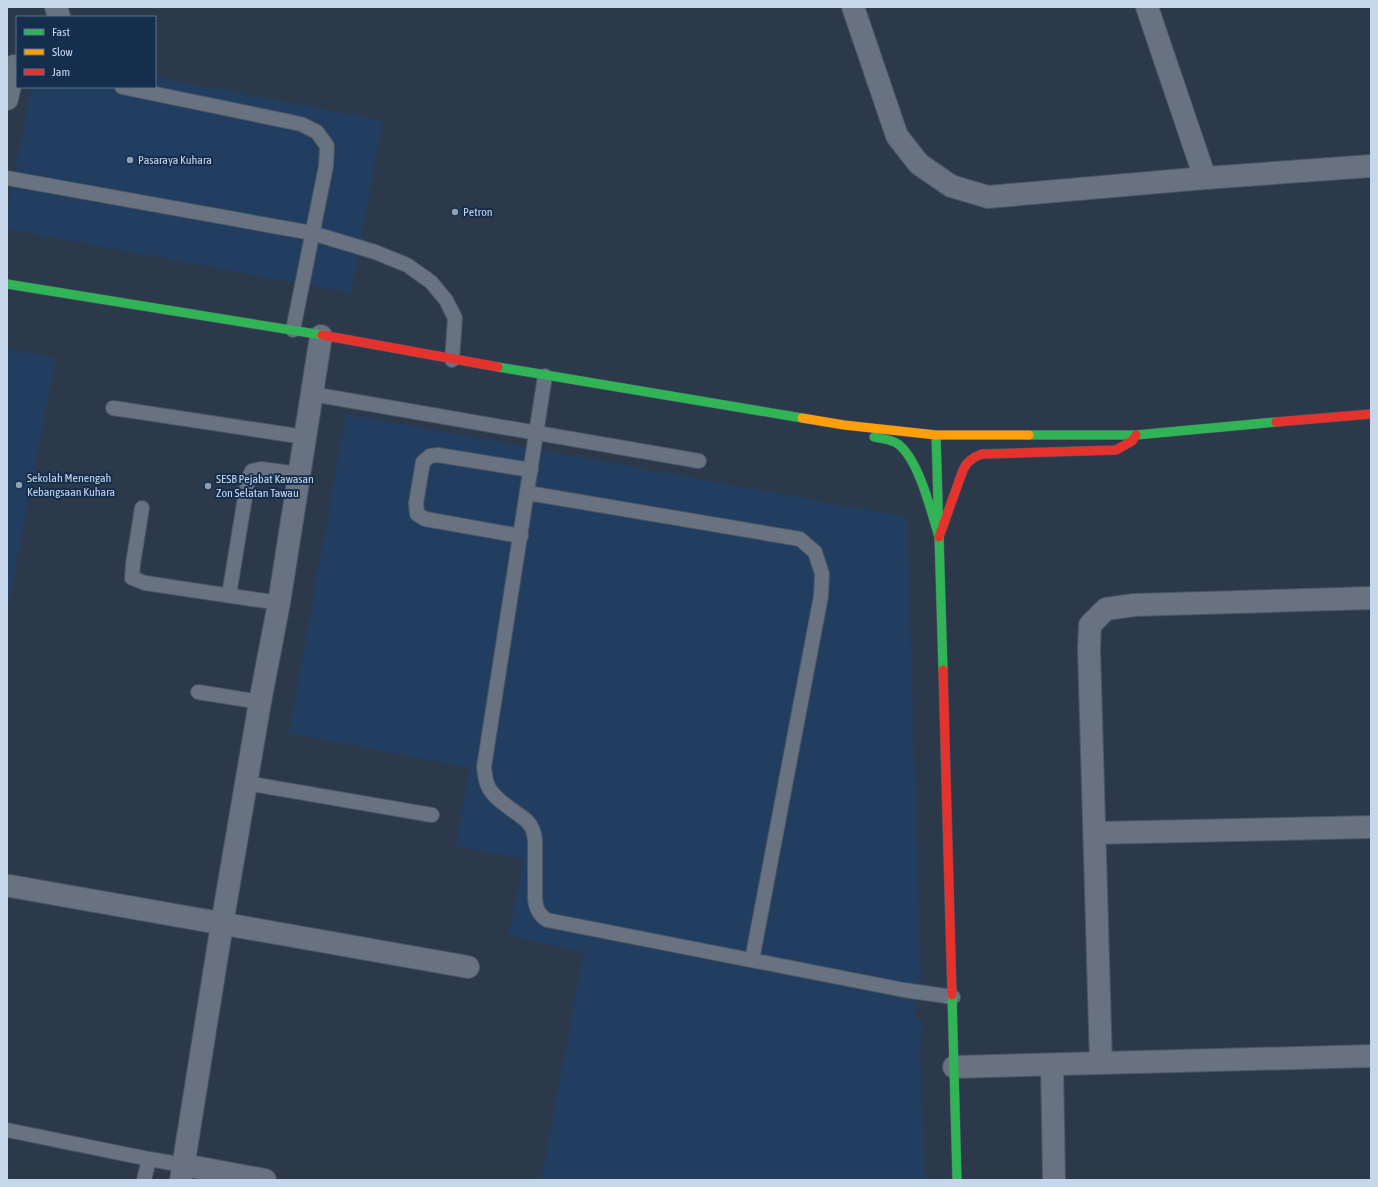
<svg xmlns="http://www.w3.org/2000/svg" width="1378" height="1187" viewBox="0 0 1378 1187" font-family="'Asap Condensed',sans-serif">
	<rect width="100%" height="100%" fill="#2c394b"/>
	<!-- built -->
	<g fill="#213d60">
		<polygon points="155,77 383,120 351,293 7,229 7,215 31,87 155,87"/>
		<polygon points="7,349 56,358 7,613"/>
		<polygon points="346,414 907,517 921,976 914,1016 923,1023 920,1051 925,1180 541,1180 584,952 509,936 523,859 456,846 470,768 289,733"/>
	</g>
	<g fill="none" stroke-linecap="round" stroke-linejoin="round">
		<defs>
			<g id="lane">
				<polyline points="122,87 301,124 317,132 327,146 326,166 293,330"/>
				<polyline points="7,178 312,233 375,252 407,265 431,282 446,300 455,318 452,360"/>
				<path d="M545 376 484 767C485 773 485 780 488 786 493 799 515 811 526 820 532 826 534 831 535 840V899C536 909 539 915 547 920L904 990 953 997"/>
				<polyline points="312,394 699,461"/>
				<polyline points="113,408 304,437"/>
				<polyline points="528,493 800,539 815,552 822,574 821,596 752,960"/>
				<polyline points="142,508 133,564 132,578 145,583 279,603"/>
				<polyline points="521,536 425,519 417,514 416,503 423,462 430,456 438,455 531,470"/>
				<polyline points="229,595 248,479 252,471 261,469 299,474"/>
				<polyline points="198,692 260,702"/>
				<polyline points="246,783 432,815"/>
				<polyline points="7,1130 149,1159 184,1165"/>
				<polyline points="144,1180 149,1159"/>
			</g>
			<g id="street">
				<polyline points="56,7 59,17"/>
				<polyline points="853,7 897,136 919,164 951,186 988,197 1205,178 1371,166"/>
				<polyline points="1147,7 1205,178"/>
				<polyline points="7,99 14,66"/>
				<polyline points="1095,833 1371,827"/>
				<polyline points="10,886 468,967"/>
				<polyline points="1101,1063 1089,649 1090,625 1106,609 1134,605 1371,598"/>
				<polyline points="1052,1065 1054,1180"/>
				<polyline points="954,1067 1371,1056"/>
				<polyline points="184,1165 265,1180"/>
				<polyline points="181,1180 222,924 260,702 279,603 321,336"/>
			</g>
			<g id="fast">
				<polyline points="7,284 322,335"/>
				<polyline points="498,367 802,418"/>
				<polyline points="936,435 943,670"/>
				<polyline points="1029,435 1136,435 1276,422"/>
				<path d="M874 437C882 439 891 439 898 444 919 460 931 511 939 537"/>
				<polyline points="952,995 957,1180"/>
			</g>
			<polyline id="slow" points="802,418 844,425 936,435 1029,435"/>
			<g id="jam">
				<polyline points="322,335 498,367"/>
				<polyline points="1276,422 1371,414"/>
				<path d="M939 537 963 470C967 461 973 457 982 454L1116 450 1132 441 1136 435"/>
				<polyline points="943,670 952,995"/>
			</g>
		</defs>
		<!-- lane casing -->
		<use href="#lane" stroke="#4a5665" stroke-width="16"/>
		<!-- street casing -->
		<use href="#street" stroke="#4a5665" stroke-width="24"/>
		<!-- fast casing -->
		<use href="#fast" stroke="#4a5665" stroke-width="10"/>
		<!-- slow casing -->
		<use href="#slow" stroke="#4a5665" stroke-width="10"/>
		<!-- jam casing -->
		<use href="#jam" stroke="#4a5665" stroke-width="10"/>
		<!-- lane -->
		<use href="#lane" stroke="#687280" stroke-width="14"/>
		<!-- street -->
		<use href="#street" stroke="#687280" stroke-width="22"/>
		<!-- fast -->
		<use href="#fast" stroke="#30b455" stroke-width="9"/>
		<!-- slow -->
		<use href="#slow" stroke="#ff9f0a" stroke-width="9"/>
		<!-- jam -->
		<use href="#jam" stroke="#e5322d" stroke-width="9"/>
	</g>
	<!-- markers -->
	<g fill="#91a0b3" stroke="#152e4d" stroke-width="1.5">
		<circle cx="130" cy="160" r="4"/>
		<circle cx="455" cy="212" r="4"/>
		<circle cx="19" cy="485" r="4"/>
		<circle cx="208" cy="486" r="4"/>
	</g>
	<g text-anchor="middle" stroke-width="4" stroke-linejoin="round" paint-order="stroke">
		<!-- poi labels -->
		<g font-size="12" fill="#c7d7eb" stroke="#152e4d" text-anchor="start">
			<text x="138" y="164">Pasaraya Kuhara</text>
			<text x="463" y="216">Petron</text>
			<text x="27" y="482">Sekolah Menengah<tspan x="27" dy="14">Kebangsaan Kuhara</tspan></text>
			<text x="216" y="483">SESB Pejabat Kawasan<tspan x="216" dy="14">Zon Selatan Tawau</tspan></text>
		</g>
	</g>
	<!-- border -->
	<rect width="1378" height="1187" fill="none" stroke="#c7d7eb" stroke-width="16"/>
	<!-- legend -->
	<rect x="16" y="16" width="140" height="72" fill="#152e4d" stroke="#5c728c"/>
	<rect x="24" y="29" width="20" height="6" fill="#30b455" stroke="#5c728c"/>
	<text x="52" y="36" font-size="12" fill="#c7d7eb">Fast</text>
	<rect x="24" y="49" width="20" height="6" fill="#ff9f0a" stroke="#5c728c"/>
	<text x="52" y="56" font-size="12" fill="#c7d7eb">Slow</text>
	<rect x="24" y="69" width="20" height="6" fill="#e5322d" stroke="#5c728c"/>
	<text x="52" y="76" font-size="12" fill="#c7d7eb">Jam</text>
</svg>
